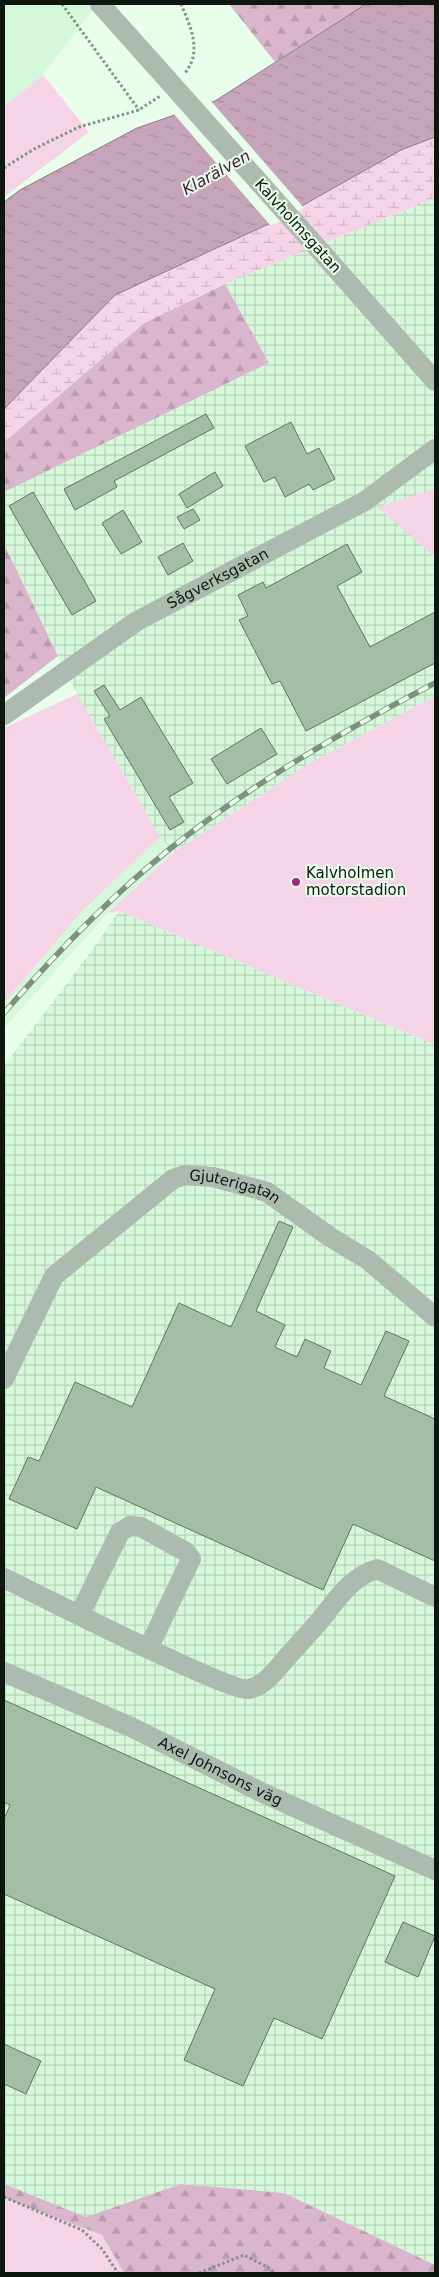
<svg xmlns="http://www.w3.org/2000/svg" width="439" height="2277" viewBox="0 0 439 2277" font-family="'DejaVu Sans',sans-serif">
	<defs>
		<pattern id="industrial-grid" width="8" height="8" patternUnits="userSpaceOnUse" patternTransform="scale(1.25)"><rect width="8" height="8" fill="#d6f8da"/><path d="M0 4h8M4 0v8" fill="none" stroke="#b6d4ba"/></pattern>
		<pattern id="forest-firs" width="22" height="20" patternUnits="userSpaceOnUse" patternTransform="scale(1.25)"><rect width="22" height="20" fill="#d9b6cb"/><path d="M5 1l3.5 6h-7zM16 11l3.5 6h-7z" fill="#b99cad"/></pattern>
		<pattern id="wetland-marsh" width="20" height="14" patternUnits="userSpaceOnUse" patternTransform="scale(1.25)"><rect width="20" height="14" fill="#f5d4e8"/><path d="M1 5h8M5 5V1M11 12h8M15 12V8" fill="none" stroke="#d1b5c6"/></pattern>
		<pattern id="water-ripples" width="26" height="14" patternUnits="userSpaceOnUse" patternTransform="scale(1.25)"><rect width="26" height="14" fill="#c6a4b9"/><path d="M2 4q2-2 4 0t4 0M15 11q2-2 4 0t4 0" fill="none" stroke="#a98c9e"/></pattern>
	</defs>
	<rect width="100%" height="100%" fill="#e8feea"/>
	<!-- built -->
	<g fill="#d6f8da">
		<polygon points="4,4 97,4 43,75 4,107"/>
		<polygon points="160,837 174,852 108,913 4,1028 4,1003 81,912"/>
	</g>
	<!-- industrial -->
	<g fill="url(#industrial-grid)">
		<polygon points="435,198 435,696 308,764 174,852 160,837 77,694 4,544 4,492 269,363 225,284"/>
		<polygon points="119,911 435,1045 435,2265 284,2193 181,2184 86,2217 4,2184 4,1066 93,949"/>
	</g>
	<!-- green -->
	<g fill="#f5d4e8">
		<polygon points="43,75 89,132 4,197 4,107"/>
		<polygon points="435,489 435,557 377,507"/>
		<polygon points="77,694 160,837 81,912 4,1003 4,728"/>
		<polygon points="435,696 435,1045 119,911 108,913 174,852 308,764"/>
		<polygon points="4,2198 102,2235 124,2273 4,2273"/>
	</g>
	<!-- forest -->
	<g fill="url(#forest-firs)">
		<polygon points="229,4 366,4 275,62"/>
		<polygon points="225,284 269,363 4,492 4,442 144,323"/>
		<polygon points="4,544 58,656 4,698"/>
		<polygon points="4,2184 86,2217 181,2184 284,2193 435,2265 435,2273 124,2273 102,2235 4,2198"/>
	</g>
	<!-- wetland -->
	<polygon fill="url(#wetland-marsh)" points="435,137 435,198 225,284 144,323 4,442 4,409 115,295 275,221 401,150"/>
	<!-- water -->
	<polygon fill="url(#water-ripples)" stroke="#8f7a86" points="366,4 435,4 435,137 401,150 275,221 115,295 4,409 4,202 20,190 137,128 215,101"/>
	<!-- pier -->
	<polygon fill="#e8feea" points="210,100 304,208 271,226 173,113"/>
	<!-- building -->
	<g fill="#a2bfa5" stroke="#5e7661">
		<polygon points="206,414 214,428 114,481 117,487 75,510 64,489"/>
		<polygon points="291,422 307,454 319,448 335,479 313,490 309,484 285,497 275,477 264,482 245,446"/>
		<polygon points="215,472 223,486 187,508 179,494"/>
		<polygon points="33,492 96,601 72,615 9,506"/>
		<polygon points="193,509 200,520 184,529 177,517"/>
		<polygon points="123,510 142,542 121,554 102,523"/>
		<polygon points="183,543 193,561 168,575 158,557"/>
		<polygon points="347,544 362,572 337,586 370,647 435,612 435,663 306,731 280,681 272,684 239,620 248,616 238,595 263,582 266,588"/>
		<polygon points="104,685 120,710 141,697 193,783 169,797 184,822 170,830 104,719 110,716 94,691"/>
		<polygon points="261,728 277,754 227,784 211,759"/>
		<polygon points="279,1221 293,1227 256,1311 285,1325 275,1347 297,1357 305,1339 331,1351 324,1368 361,1385 386,1331 409,1341 384,1396 435,1419 435,1561 353,1524 323,1590 96,1487 77,1529 9,1499 28,1457 39,1461 75,1382 132,1407 179,1303 231,1327"/>
		<polygon points="4,1700 395,1876 322,2039 274,2018 243,2086 184,2060 215,1989 4,1894 4,1819 10,1805 4,1802"/>
		<polygon points="403,1922 435,1936 418,1977 385,1962"/>
		<polygon points="4,2044 41,2061 26,2094 4,2084"/>
	</g>
	<g fill="none" stroke-linecap="round" stroke-linejoin="round">
		<!-- path -->
		<g stroke="#839385" stroke-width="3" stroke-dasharray="2.5 2.5" stroke-linecap="butt">
			<polyline points="62,4 139,110"/>
			<path d="M181 4C190 26 203 51 185 73"/>
			<polyline points="4,168 34,149 79,127 139,110 160,96"/>
			<polyline points="4,2197 82,2230 102,2249 118,2273"/>
			<polyline points="199,2273 244,2255 269,2268 274,2273"/>
		</g>
		<!-- minor -->
		<g stroke="#adbaaf" stroke-width="20">
			<polyline points="100,4 151,61"/>
			<polyline points="330,262 435,381"/>
			<path id="s1" d="M4 715 137 621 365 501 435 449"/>
			<path id="s2" d="M4 1379 54 1276 173 1179 185 1175 213 1177 267 1192 330 1237 368 1260 435 1317"/>
			<path d="M4 1578C35 1593 231 1693 249 1689 266 1686 278 1667 289 1655 300 1643 311 1631 322 1618 338 1598 351 1577 377 1569L435 1597"/>
			<polyline points="80,1614 120,1532 130,1526 141,1527 186,1552 191,1559 149,1647"/>
			<path id="s3" d="M4 1672 133 1728 263 1793 435 1870"/>
		</g>
		<defs>
			<path id="rail" d="M4 1013C55 954 110 897 171 848 253 783 343 731 435 683"/>
		</defs>
		<!-- rail casing -->
		<use href="#rail" stroke="#7f8f81" stroke-width="5.5"/>
		<!-- rail -->
		<use href="#rail" stroke="#e8feea" stroke-width="4" stroke-dasharray="11" stroke-linecap="butt"/>
		<!-- minor-bridge -->
		<polyline stroke="#adbaaf" stroke-width="20" points="151,61 330,262"/>
	</g>
	<!-- markers -->
	<circle fill="#a22a81" stroke="#e8feea" stroke-width="2" cx="296" cy="882" r="5"/>
	<g text-anchor="middle" stroke-width="4" stroke-linejoin="round" paint-order="stroke">
		<!-- street labels -->
		<g font-size="15" fill="#0e170f" stroke="#e8feea">
			<text transform="translate(298 226) rotate(48)" y="5">Kalvholmsgatan</text>
			<text dy="5" stroke="none"><textPath href="#s1" startOffset="254">Sågverksgatan</textPath></text>
			<text dy="5" stroke="none"><textPath href="#s2" startOffset="332">Gjuterigatan</textPath></text>
			<text dy="5" stroke="none"><textPath href="#s3" startOffset="238">Axel Johnsons väg</textPath></text>
		</g>
		<!-- poi labels -->
		<g font-size="15" fill="#0e170f" stroke="#e8feea" text-anchor="start">
			<text x="306" y="878">Kalvholmen<tspan x="306" dy="17">motorstadion</tspan></text>
		</g>
		<!-- water labels -->
		<g font-size="16" font-style="italic" fill="#461a38" stroke="#e8feea">
			<text transform="translate(216 172) rotate(-29)" y="6">Klarälven</text>
		</g>
	</g>
	<!-- border -->
	<rect width="439" height="2277" fill="none" stroke="#0e170f" stroke-width="10"/>
</svg>
